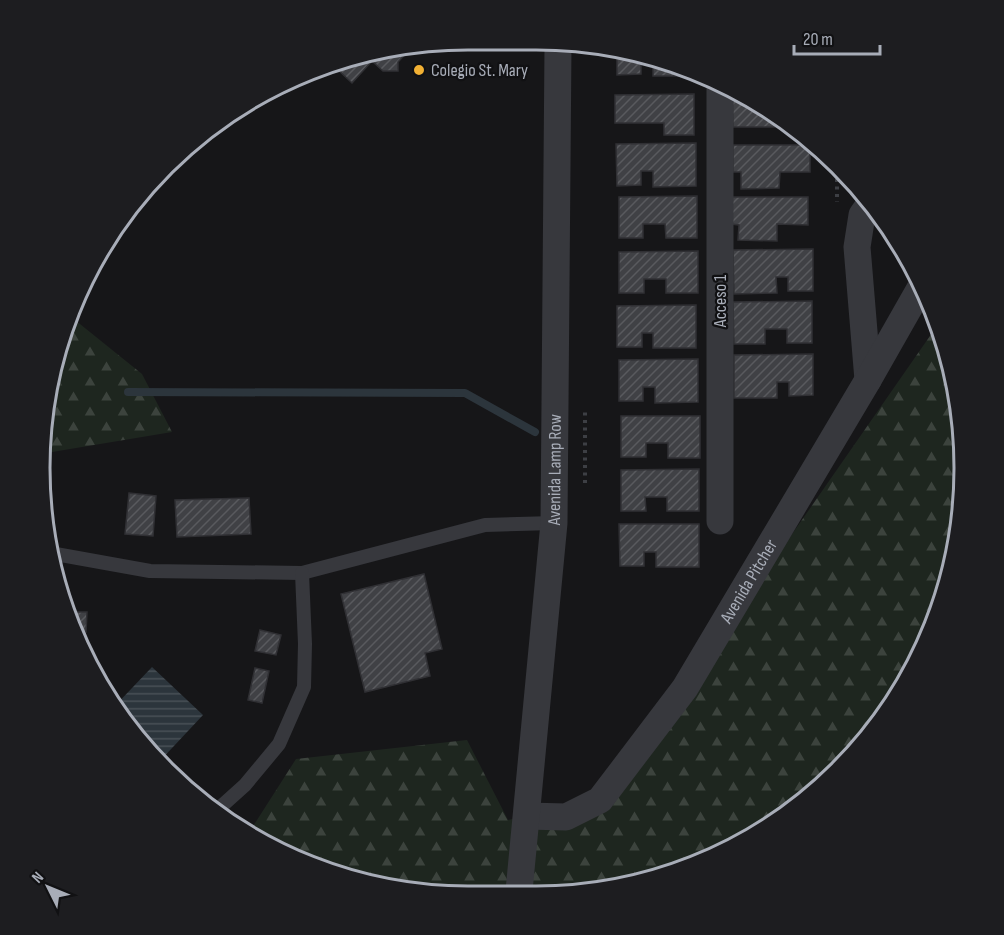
<svg xmlns="http://www.w3.org/2000/svg" width="1004" height="935" viewBox="0 0 1004 935" font-family="'Sofia Sans Condensed',sans-serif">
	<defs>
		<pattern id="forest-firs" width="22" height="20" patternUnits="userSpaceOnUse" patternTransform="scale(1.5)"><rect width="22" height="20" fill="#1e261f"/><path d="M5 1l3.5 6h-7zM16 11l3.5 6h-7z" fill="#3c433d"/></pattern>
		<pattern id="water-rules" width="6" height="5" patternUnits="userSpaceOnUse" patternTransform="scale(1.5)"><rect width="6" height="5" fill="#2c353c"/><path d="M0 2.5h6" fill="none" stroke="#485056"/></pattern>
		<pattern id="building-hatch" width="6" height="6" patternUnits="userSpaceOnUse" patternTransform="scale(1.5)"><rect width="6" height="6" fill="#404145"/><path d="M-1 1l2-2M0 6l6-6M5 7l2-2" fill="none" stroke="#595a5e"/></pattern>
	</defs>
	<rect width="100%" height="100%" fill="#161618"/>
	<!-- forest -->
	<g fill="url(#forest-firs)">
		<polygon points="70,316 142,374 172,432 40,454 40,439 54,356"/>
		<polygon points="939,323 961,411 964,495 950,578 921,657 877,728 819,789 751,838 675,873 593,892 384,888 304,864 248,834 296,759 467,740 508,820 527,816 566,817 685,688"/>
	</g>
	<!-- water -->
	<polygon fill="url(#water-rules)" points="152,667 203,715 158,763 113,708"/>
	<g fill="none" stroke-linecap="round" stroke-linejoin="round">
		<!-- stream -->
		<polyline stroke="#2c353c" stroke-width="8" points="128,392 465,393 535,432"/>
	</g>
	<!-- building -->
	<g fill="url(#building-hatch)" stroke="#303034" stroke-width="1.5">
		<polygon points="408,45 408,51 398,62 398,71 383,71 372,61 352,83 333,65 384,47"/>
		<polygon points="617,51 648,54 696,72 696,76 653,76 653,61 641,61 641,74 617,75"/>
		<polygon points="732,87 776,114 775,127 733,127"/>
		<polygon points="694,94 694,135 664,135 664,123 615,123 615,95"/>
		<polygon points="696,143 696,186 653,187 653,171 641,171 641,185 617,186 616,144"/>
		<polygon points="733,145 810,145 810,172 780,172 779,188 741,189 741,172 733,172"/>
		<polygon points="697,196 697,238 666,238 665,224 643,224 643,238 619,238 619,197"/>
		<polygon points="732,197 808,197 808,225 777,224 777,241 738,240 739,225 731,224"/>
		<polygon points="813,249 813,291 788,291 788,277 776,277 777,293 734,294 733,250"/>
		<polygon points="698,251 698,293 666,293 666,279 644,279 644,293 619,293 619,252"/>
		<polygon points="812,301 812,343 787,343 787,329 765,329 765,344 734,344 733,302"/>
		<polygon points="696,305 696,348 653,348 653,333 642,333 642,347 617,347 617,306"/>
		<polygon points="813,354 813,395 789,396 789,382 777,382 777,398 734,398 734,355"/>
		<polygon points="698,359 698,402 655,403 655,387 643,387 643,401 619,401 619,360"/>
		<polygon points="621,416 700,416 700,458 668,458 668,443 646,443 646,457 621,457"/>
		<polygon points="699,469 699,511 667,511 667,497 645,497 646,511 621,511 621,470"/>
		<polygon points="129,493 156,496 153,536 125,534"/>
		<polygon points="249,498 251,534 177,537 175,500"/>
		<polygon points="619,524 699,524 699,567 656,567 656,552 644,552 644,566 620,566"/>
		<polygon points="424,574 442,649 425,653 430,676 365,692 341,594"/>
		<polygon points="69,612 87,612 86,632 77,632 77,636 67,617 71,614"/>
		<polygon points="260,630 281,635 276,655 255,651"/>
		<polygon points="255,668 269,671 262,703 248,700"/>
	</g>
	<g fill="none" stroke-linecap="round" stroke-linejoin="round">
		<!-- path -->
		<g stroke="#3d3f44" stroke-width="4" stroke-dasharray="3 4.5" stroke-linecap="butt">
			<polyline points="837,164 837,202"/>
			<polyline points="585,483 585,410"/>
		</g>
		<!-- service -->
		<g stroke="#37383d" stroke-width="14">
			<polyline points="50,553 150,571 302,573 485,525 554,523"/>
			<polyline points="215,812 245,785 279,744 304,687 305,644 302,573"/>
		</g>
		<!-- minor -->
		<g stroke="#37383d" stroke-width="27">
			<polyline points="720,81 720,521"/>
			<polyline points="868,380 857,247 862,215 871,202"/>
			<path id="s1" d="M527 816 566 817 600 800 685 688 868 380 922 285"/>
			<path id="s2" d="M519 891 554 523 558 46"/>
		</g>
	</g>
	<!-- markers -->
	<circle fill="#f2b134" stroke="#111113" stroke-width="2" cx="419" cy="70" r="6"/>
	<g text-anchor="middle" stroke-width="4.5" stroke-linejoin="round" paint-order="stroke">
		<!-- poi labels -->
		<g font-size="18" fill="#a8adb8" stroke="#111113" text-anchor="start">
			<text x="431" y="76">Colegio St. Mary</text>
		</g>
		<!-- street labels -->
		<g font-size="18" fill="#a8adb8" stroke="#111113">
			<text transform="translate(720 301) rotate(-90)" y="6">Acceso 1</text>
			<text dy="6" stroke="none"><textPath href="#s2" startOffset="423">Avenida Lamp Row</textPath></text>
			<text dy="6" stroke="none"><textPath href="#s1" startOffset="342">Avenida Pitcher</textPath></text>
		</g>
	</g>
	<!-- crop -->
	<path d="M0 0H1004V935H0ZM468 50H536A418 418 0 0 1 954 468V468A418 418 0 0 1 536 886H468A418 418 0 0 1 50 468V468A418 418 0 0 1 468 50Z" fill="#1d1d20" fill-rule="evenodd"/>
	<path fill="none" stroke="#a8adb8" stroke-width="3" d="M468 50H536A418 418 0 0 1 954 468V468A418 418 0 0 1 536 886H468A418 418 0 0 1 50 468V468A418 418 0 0 1 468 50Z"/>
	<!-- north arrow -->
	<g transform="translate(48 887) rotate(313)" stroke="#111113" stroke-width="4.5" paint-order="stroke">
	<path d="M0-4.5L10 22L0 15L-10 22Z" fill="#a8adb8"/>
	<text y="-9" font-size="16" font-weight="bold" text-anchor="middle" fill="#a8adb8">N</text>
	</g>
	<!-- scale -->
	<path d="M794 45v9h86v-9" fill="none" stroke="#a8adb8" stroke-width="3"/>
	<text x="803" y="45" font-size="18" fill="#a8adb8" stroke="#111113" stroke-width="4.5" paint-order="stroke">20 m</text>
</svg>
